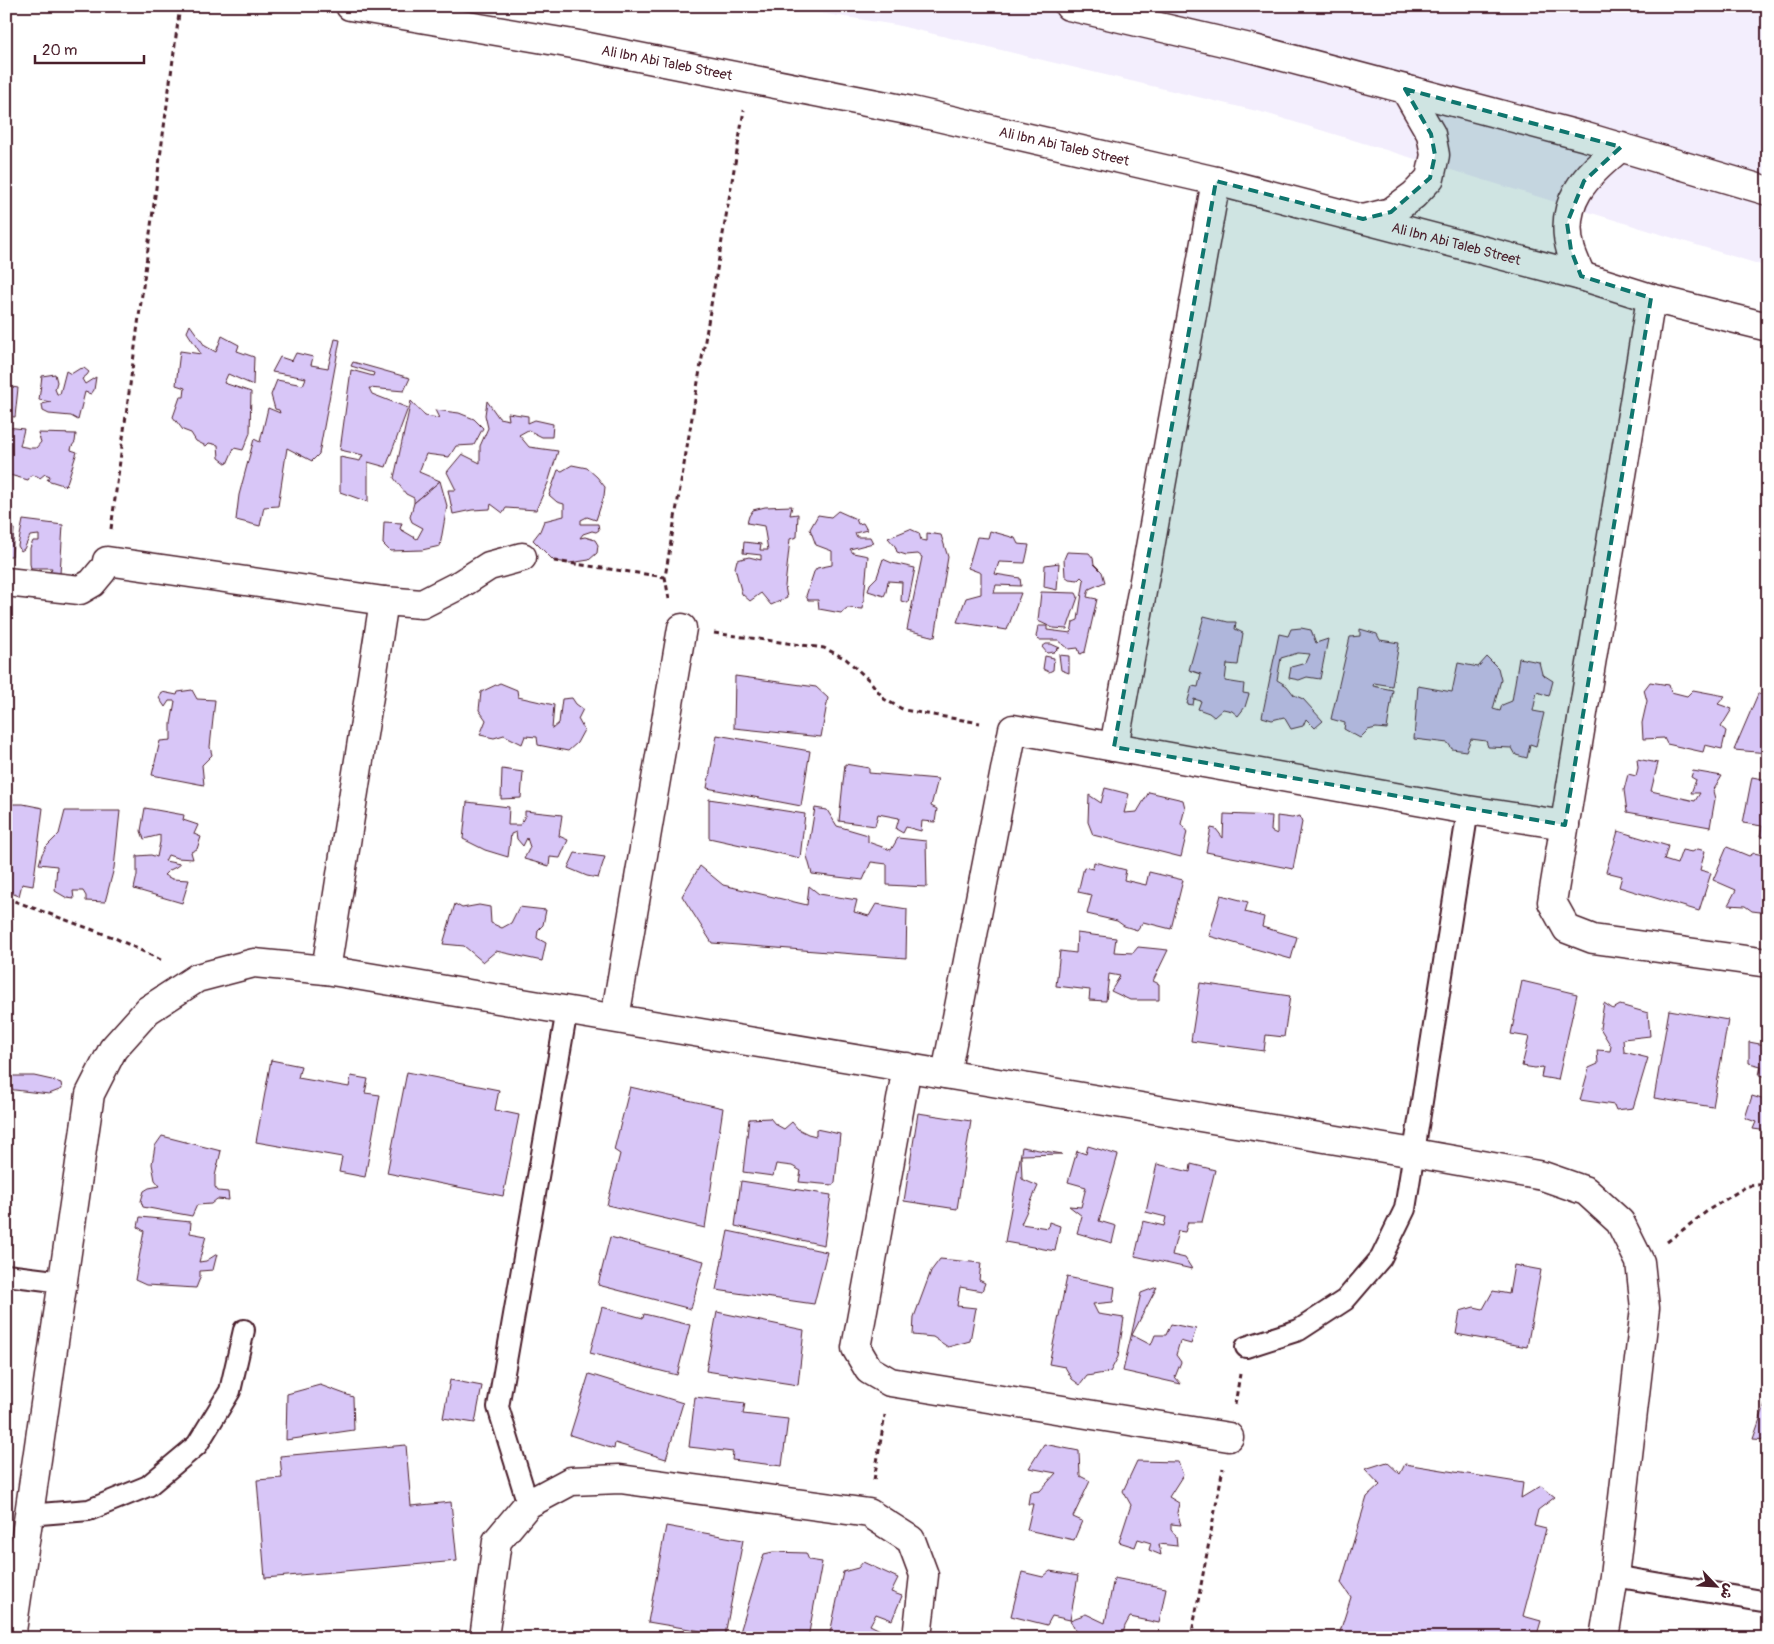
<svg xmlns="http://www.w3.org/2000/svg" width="1774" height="1644" viewBox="0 0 1774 1644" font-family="Pangolin,'Playpen Sans Arabic',sans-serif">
	<rect width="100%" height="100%" fill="#fff"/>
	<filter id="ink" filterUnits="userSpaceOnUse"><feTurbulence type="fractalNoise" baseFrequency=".02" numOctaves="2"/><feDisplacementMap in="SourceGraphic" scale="10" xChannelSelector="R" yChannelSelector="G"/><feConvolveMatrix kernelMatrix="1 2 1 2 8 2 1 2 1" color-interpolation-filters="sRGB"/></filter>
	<g filter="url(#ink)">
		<!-- built -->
		<polygon fill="#f3eefd" points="776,6 1768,6 1768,267 1265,113 896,25"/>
		<!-- building -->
		<g fill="#d8c6f7" stroke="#4a1f2b">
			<polygon points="190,325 205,346 216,352 222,336 239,345 237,351 254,357 253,385 228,374 224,383 251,392 250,433 243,450 234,448 227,464 219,458 218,445 209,443 206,446 196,441 191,433 183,430 173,417 180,397 184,397 185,388 176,385 180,351 201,354 187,332"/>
			<polygon points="335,339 340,340 319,454 312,461 287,448 278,506 264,507 260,526 236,520 239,495 254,439 260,442 268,408 280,413 279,410 275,409 271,395 277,380 303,385 306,378 272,372 280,357 292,361 296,353 313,357 311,365 328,368"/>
			<polygon points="353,362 410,378 404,391 369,388 372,394 408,408 386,467 368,462 368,502 340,492 340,457 360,461 363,455 340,450 351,370 373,376 374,373 351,366"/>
			<polygon points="84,368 89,372 87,375 82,379 85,384 96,377 94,390 91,394 85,392 78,420 71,416 49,414 43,411 42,404 51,402 39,400 42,376 55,374 57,382 55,389 57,394 60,394 66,371 71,374 79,369"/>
			<polygon points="6,386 18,388 15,417 6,416"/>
			<polygon points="411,401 425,416 439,418 435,410 459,413 474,419 483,428 474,445 456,446 449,457 426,454 419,472 440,481 414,503 414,498 406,494 394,478"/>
			<polygon points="487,401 499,418 509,420 508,413 528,416 528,423 535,420 553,424 552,437 542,437 528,430 519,435 529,447 558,451 548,483 536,510 506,508 503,513 491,504 490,509 472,510 453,514 448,490 456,490 447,472 462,454 480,463 480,446 488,428 485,415"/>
			<polygon points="6,427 24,429 20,446 30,448 36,448 41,442 38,433 76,434 75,442 72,446 71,450 77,452 66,486 47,480 50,476 45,474 40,478 37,476 31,475 28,480 6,474"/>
			<polygon points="572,465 587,468 597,477 605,487 604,496 596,520 587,517 581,520 581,524 598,524 599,530 596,532 592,531 583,534 580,538 585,537 595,540 598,545 597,553 589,560 570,563 554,561 533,540 540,531 544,521 564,516 564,504 557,502 549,495 558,470 562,471"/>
			<polygon points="440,481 447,506 440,546 422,550 390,551 383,544 384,522 402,523 400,529 417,539 423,528 412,522 410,517 414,503"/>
			<polygon points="792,506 790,515 798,514 797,537 790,539 785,586 787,598 771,605 761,593 750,601 742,594 735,568 737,560 749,557 761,560 761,555 743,553 744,542 761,544 760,550 768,550 764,526 747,523 749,516 753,510 765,507"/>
			<polygon points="838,511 856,519 858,524 863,523 867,530 855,533 857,537 870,537 873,543 850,549 853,553 868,556 863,609 847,608 841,613 819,609 818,600 808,600 806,596 814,572 817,568 832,565 832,551 816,545 810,529 818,515 831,517"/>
			<polygon points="23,520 63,525 60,574 49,574 52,568 31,568 30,564 30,548 33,541 39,541 39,535 30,536 24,549 21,551 18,546"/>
			<polygon points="6,527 14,529 12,556 6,556"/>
			<polygon points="910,529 919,533 921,540 927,541 927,533 941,535 948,557 935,637 907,630 922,557 918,554 906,555 897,552 895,546 888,538"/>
			<polygon points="990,531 1015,538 1018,544 1029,545 1025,563 999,562 995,574 1020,578 1021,586 996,585 994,593 1021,593 1007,630 957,622 966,598 981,594 981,573 968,568 977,537 988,538"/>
			<polygon points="1067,552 1089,553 1093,558 1094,564 1102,572 1105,582 1089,589 1087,597 1097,599 1085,652 1080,654 1078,648 1069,649 1058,640 1039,640 1036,637 1038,626 1047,626 1047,630 1071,633 1073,622 1078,620 1084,580 1081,577 1078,580 1069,579 1065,576 1064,559"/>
			<polygon points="883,559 892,563 915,568 908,603 901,601 902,582 888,581 886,592 884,596 868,591 870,584 877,577"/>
			<polygon points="1059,563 1057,590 1044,587 1045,565"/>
			<polygon points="1041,592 1076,593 1078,597 1067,629 1053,628 1038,621"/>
			<polygon points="1204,616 1228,622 1236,622 1235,629 1243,633 1238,665 1227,664 1225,681 1244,684 1243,693 1249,694 1245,707 1238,716 1232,711 1223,709 1214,717 1209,713 1198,709 1201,701 1194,699 1193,705 1187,704 1192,686 1198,687 1201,674 1189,670"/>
			<polygon points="1301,628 1311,630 1316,643 1328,639 1320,679 1307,677 1299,680 1289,678 1291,667 1306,663 1310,654 1298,653 1281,658 1277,680 1287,686 1294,695 1303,699 1323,721 1315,728 1306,719 1303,726 1291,729 1284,717 1272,720 1262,717 1279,634 1288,636 1291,629"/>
			<polygon points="1360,629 1377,634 1380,640 1399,643 1392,686 1374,683 1373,686 1393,690 1387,729 1376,728 1368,730 1360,738 1344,729 1345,723 1331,719 1350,637 1360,636"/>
			<polygon points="1046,644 1051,644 1060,648 1057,649 1054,652 1047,653 1042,647"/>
			<polygon points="1059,655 1069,656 1069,673 1061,670"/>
			<polygon points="1045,656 1054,658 1053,670 1049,672 1043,669"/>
			<polygon points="1487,657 1498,668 1501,680 1493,709 1500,711 1502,705 1512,701 1519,658 1539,662 1542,674 1553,681 1549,696 1537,692 1533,711 1544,713 1536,746 1530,744 1527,758 1516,755 1512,748 1488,747 1486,741 1471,739 1466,751 1452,749 1448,743 1414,739 1418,686 1452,692 1458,663 1478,667"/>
			<polygon points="735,676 816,687 828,698 821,737 734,728"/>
			<polygon points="1650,682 1669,685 1671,692 1687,696 1693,690 1725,696 1718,704 1732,709 1721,727 1726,731 1722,749 1705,745 1703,752 1667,744 1664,738 1643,739 1642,723 1647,701 1644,690"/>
			<polygon points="500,683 517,690 518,697 554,705 552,729 559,723 562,699 572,698 576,704 583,709 578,719 584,730 577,743 568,751 538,745 537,737 525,736 522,744 504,735 494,738 480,735 486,720 479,710 481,692"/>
			<polygon points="192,690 197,699 215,700 210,747 212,755 202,765 204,785 152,775 160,741 171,740 171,724 175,701 169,701 165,707 159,698 162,692 177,695 178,692"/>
			<polygon points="1758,694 1768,695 1768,753 1734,750"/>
			<polygon points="717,735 810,751 801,806 707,788"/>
			<polygon points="1637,759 1658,763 1651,791 1695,801 1700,793 1691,793 1696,780 1691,777 1693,771 1722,776 1713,791 1715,799 1710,827 1627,812 1624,790 1628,774 1636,776 1638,768"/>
			<polygon points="845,764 869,768 869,773 938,779 931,806 937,809 935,822 922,821 921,831 906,827 903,833 896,829 899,818 878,814 875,826 839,821"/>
			<polygon points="502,769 523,772 521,798 501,799"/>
			<polygon points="1752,777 1768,780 1768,796 1764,795 1763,800 1768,800 1768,838 1760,836 1762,826 1743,823"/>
			<polygon points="1105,788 1129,794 1124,813 1137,812 1149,792 1183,800 1185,808 1181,824 1187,832 1181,857 1093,835 1088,822 1089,795 1101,803"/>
			<polygon points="6,798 13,799 11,804 23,804 43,808 33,886 22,884 19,896 6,891"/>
			<polygon points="709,799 805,814 800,858 709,838"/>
			<polygon points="467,802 509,807 508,825 520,825 525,816 525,811 562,815 559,836 568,840 560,858 550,857 549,866 524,859 530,847 527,838 523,846 517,839 516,832 511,834 508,857 485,850 463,839"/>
			<polygon points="145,808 184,815 183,820 198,825 194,834 201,837 197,849 191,852 193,859 177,858 168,855 165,861 180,864 176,867 168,871 164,875 172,879 189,880 182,903 134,889 137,875 137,856 151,855 157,857 160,842 160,835 144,839 141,831"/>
			<polygon points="815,808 827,810 837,826 868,835 868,842 891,850 898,838 926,841 927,887 887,885 887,864 871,862 863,880 812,874 807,856"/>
			<polygon points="65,811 120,811 114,868 105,902 86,901 86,896 83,891 73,891 74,899 67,898 55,891 57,866 39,864 42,854 46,847 59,834"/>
			<polygon points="1224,814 1272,816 1271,831 1277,834 1277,816 1292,818 1300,816 1302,822 1293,869 1206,852 1211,828 1216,829 1223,838"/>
			<polygon points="1618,831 1668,846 1664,860 1677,864 1682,850 1692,852 1698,849 1705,851 1700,870 1711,873 1699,911 1619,887 1622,876 1606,872"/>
			<polygon points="1727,847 1749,856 1754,853 1767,856 1765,866 1768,867 1768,913 1752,911 1745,906 1728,905 1736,890 1713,880"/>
			<polygon points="575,853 605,857 598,878 587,876 568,868"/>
			<polygon points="1094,862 1126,870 1124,880 1146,885 1149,872 1183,880 1171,929 1143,922 1137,930 1124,926 1117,921 1087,914 1092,895 1078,892 1084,867 1093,869"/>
			<polygon points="700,866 723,885 807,905 809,886 819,894 857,900 854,912 869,916 876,904 907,909 906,958 712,943 682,896"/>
			<polygon points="1221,895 1248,902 1245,912 1264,917 1262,927 1297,937 1291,959 1209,936"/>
			<polygon points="455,904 462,908 479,905 490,907 491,923 502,928 511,923 519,907 546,910 543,925 538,930 537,938 546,943 542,961 496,951 483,962 464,946 443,944"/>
			<polygon points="1077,933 1116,938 1114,952 1133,953 1138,947 1168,950 1153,981 1159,984 1159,1000 1130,1000 1111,991 1120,976 1109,974 1106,1001 1089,1000 1090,990 1056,986 1060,951 1076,953"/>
			<polygon points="1522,981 1577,994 1558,1080 1541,1077 1543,1067 1535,1068 1522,1066 1529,1037 1511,1034"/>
			<polygon points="1200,983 1290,996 1284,1037 1266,1035 1264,1051 1191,1041"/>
			<polygon points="1604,1003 1613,1009 1620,1005 1648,1013 1650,1036 1623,1039 1624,1052 1648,1058 1633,1108 1616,1110 1614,1105 1580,1100 1589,1068 1598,1064 1597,1050 1610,1051 1611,1046 1600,1028"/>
			<polygon points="1669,1010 1728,1020 1713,1107 1654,1098"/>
			<polygon points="1764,1035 1768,1035 1768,1077 1759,1075 1761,1066 1749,1063 1749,1042 1765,1045"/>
			<polygon points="271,1060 301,1066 298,1078 349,1087 351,1076 368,1079 365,1093 380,1095 365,1177 339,1172 342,1157 256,1142"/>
			<polygon points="6,1072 13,1076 34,1076 52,1080 61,1083 62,1089 49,1094 6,1089"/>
			<polygon points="407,1072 499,1090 495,1110 519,1115 503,1196 387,1173"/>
			<polygon points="630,1087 723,1108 705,1228 607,1205 620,1154 614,1150"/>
			<polygon points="1752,1096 1768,1101 1768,1131 1753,1129 1756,1122 1745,1118"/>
			<polygon points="918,1113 971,1121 957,1209 904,1201"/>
			<polygon points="770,1118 775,1124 784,1129 792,1122 798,1129 808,1134 816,1136 816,1129 840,1134 835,1182 833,1185 799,1182 801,1171 792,1166 776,1164 773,1176 743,1172 749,1119"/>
			<polygon points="162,1136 221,1151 215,1176 215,1187 218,1191 228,1192 229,1200 217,1199 211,1204 197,1205 192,1216 143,1207 141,1201 144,1191 149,1188 160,1186 155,1180 152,1164 155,1146"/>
			<polygon points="1088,1146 1118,1155 1099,1221 1116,1226 1112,1243 1077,1233 1082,1216 1069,1206 1081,1207 1086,1187 1068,1182 1077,1151 1086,1154"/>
			<polygon points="1022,1147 1062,1154 1021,1155 1022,1179 1038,1186 1021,1224 1048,1228 1049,1222 1060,1226 1055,1251 1005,1242"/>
			<polygon points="1157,1164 1190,1172 1191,1164 1215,1170 1202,1222 1188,1222 1185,1232 1178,1231 1172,1255 1185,1258 1192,1269 1135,1256 1143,1221 1164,1226 1166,1217 1146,1212"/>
			<polygon points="741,1181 831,1195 824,1245 735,1226"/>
			<polygon points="140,1217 191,1222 190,1233 206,1236 199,1262 206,1261 217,1254 213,1270 200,1271 200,1278 196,1288 146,1285 135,1280 144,1231 138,1227"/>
			<polygon points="728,1231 827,1252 814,1304 716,1290"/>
			<polygon points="610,1237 704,1261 691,1309 598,1285"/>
			<polygon points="940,1259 981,1263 979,1280 985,1283 982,1291 960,1287 957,1306 976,1308 970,1341 948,1347 933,1337 913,1335 914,1317 931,1271"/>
			<polygon points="1514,1265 1541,1270 1527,1347 1456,1334 1460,1311 1474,1307 1483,1309 1493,1291 1509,1294"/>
			<polygon points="1067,1277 1115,1287 1113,1302 1093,1304 1098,1314 1124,1318 1118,1357 1110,1372 1087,1376 1080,1385 1072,1379 1065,1367 1049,1364"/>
			<polygon points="1157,1287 1132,1335 1151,1345 1155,1335 1166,1335 1171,1324 1196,1329 1191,1344 1180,1341 1176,1355 1181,1362 1175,1377 1181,1384 1123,1371 1141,1293"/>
			<polygon points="602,1307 643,1318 644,1314 690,1325 677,1375 590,1353"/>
			<polygon points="717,1312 804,1330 798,1385 706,1371"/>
			<polygon points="589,1374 683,1403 666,1459 615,1443 614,1449 570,1435"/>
			<polygon points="450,1380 482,1386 475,1423 443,1418"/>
			<polygon points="320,1385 353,1397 354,1430 286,1440 287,1394"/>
			<polygon points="1768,1396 1768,1440 1753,1439"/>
			<polygon points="695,1397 745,1403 743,1414 788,1419 782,1466 732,1460 733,1452 689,1447"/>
			<polygon points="1044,1444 1079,1451 1080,1476 1090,1481 1073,1517 1082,1521 1074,1540 1027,1530 1033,1504 1028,1504 1030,1492 1040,1491 1056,1473 1029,1468"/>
			<polygon points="406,1445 411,1506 451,1502 457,1561 265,1578 257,1480 282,1478 280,1456"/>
			<polygon points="1137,1461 1178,1462 1183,1475 1169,1497 1179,1503 1177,1513 1181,1525 1171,1524 1171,1530 1176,1536 1177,1546 1159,1544 1161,1555 1149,1550 1151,1543 1138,1539 1135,1547 1119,1542 1131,1505 1123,1491"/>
			<polygon points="1387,1462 1400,1474 1405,1464 1523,1483 1521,1498 1541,1486 1555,1497 1538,1510 1534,1526 1546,1529 1523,1616 1541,1621 1536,1638 1338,1638 1351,1597 1341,1583 1367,1497 1380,1485 1365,1469"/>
			<polygon points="666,1526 743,1540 725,1635 648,1622"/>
			<polygon points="773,1552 806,1553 809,1560 822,1562 808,1638 757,1638 740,1632 764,1554"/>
			<polygon points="863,1562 898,1578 891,1592 902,1596 892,1620 876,1614 870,1625 890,1635 888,1638 829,1638 843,1572 858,1568"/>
			<polygon points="1050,1571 1078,1576 1070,1620 1052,1616 1047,1625 1011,1616 1022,1572 1043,1577"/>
			<polygon points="1114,1578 1166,1588 1159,1623 1130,1617 1125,1626 1122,1638 1079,1638 1070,1620 1086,1614 1105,1623"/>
			<polygon points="165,1633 192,1638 164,1638"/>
		</g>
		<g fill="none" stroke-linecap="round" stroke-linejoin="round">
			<defs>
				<g id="service">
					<polyline points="6,1275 63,1282"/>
					<polyline points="1246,1347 1299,1330 1345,1300 1381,1258 1405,1209 1468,810"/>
					<polyline points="528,1504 498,1407 567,1010"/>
					<polyline points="28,1515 89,1510 148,1486 197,1445 230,1391 244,1330"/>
					<polyline points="1614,1576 1768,1602"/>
				</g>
				<g id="minor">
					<polyline points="1651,298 1552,902 1567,929 1593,939 1768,963"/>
					<polyline points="107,561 384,601 422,604 461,584 489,566 522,557"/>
					<polyline points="6,582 80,590 92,583 102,571"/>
					<polyline points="1114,747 1216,181"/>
					<polyline points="326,970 384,601"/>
					<polyline points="615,1018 682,628"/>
					<polyline points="907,1067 856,1348 869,1370 890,1382 1229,1437"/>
					<polyline points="946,1074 1013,729 1468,810 1565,825"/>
					<polyline points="11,1638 90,1094 113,1049 148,1010 197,978 254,963 326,970 1414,1153 1543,1176 1586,1191 1620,1222 1640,1262 1645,1308 1614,1576 1604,1638"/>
					<polyline points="484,1638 497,1541 528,1504 571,1481 620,1479 869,1513 911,1540 924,1575 917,1638"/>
				</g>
				<g id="tertiary">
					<path id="s1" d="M350 6 573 44 912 111 1216 181 1581 276 1651 298 1768 327"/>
					<polyline points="1069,6 1254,49 1586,137 1768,191"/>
					<polyline points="1363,219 1391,212 1414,195 1430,178 1435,155 1431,134 1405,89"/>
					<path d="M1581 276C1578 268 1574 260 1571 251 1557 203 1586 175 1621 147"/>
				</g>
			</defs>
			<!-- service casing -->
			<use href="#service" stroke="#4a1f2b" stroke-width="24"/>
			<!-- minor casing -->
			<use href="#minor" stroke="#4a1f2b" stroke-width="31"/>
			<!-- tertiary casing -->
			<use href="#tertiary" stroke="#4a1f2b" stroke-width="31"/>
			<!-- path -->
			<g stroke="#4a1f2b" stroke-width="3" stroke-dasharray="5 4" stroke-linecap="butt">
				<polyline points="111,529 180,6"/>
				<polyline points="554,561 665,577"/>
				<polyline points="669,599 665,577 744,110"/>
				<polyline points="714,633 824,648 846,659 870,681 884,699 904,710 980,723"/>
				<polyline points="6,898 115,938 163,961"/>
				<polyline points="1667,1242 1710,1209 1747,1186 1768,1184"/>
				<polyline points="1235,1405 1240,1374"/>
				<polyline points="874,1480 885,1415"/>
				<polyline points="1191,1638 1223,1468"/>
			</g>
			<!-- service -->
			<use href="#service" stroke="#fff" stroke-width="20"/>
			<!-- minor -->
			<use href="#minor" stroke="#fff" stroke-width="28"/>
			<!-- tertiary -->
			<use href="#tertiary" stroke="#fff" stroke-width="28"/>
		</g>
	</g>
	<!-- marked area -->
	<path fill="#0f766e" fill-opacity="0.2" stroke="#0f766e" stroke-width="4" stroke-dasharray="10 6" stroke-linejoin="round" d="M1405 89 1621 147 1584 181 1567 223 1571 250 1581 276 1651 298 1565 825 1114 747 1216 181 1363 219 1391 212 1430 178 1435 155 1431 134Z"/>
	<g text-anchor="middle" stroke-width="4" stroke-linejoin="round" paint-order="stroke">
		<!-- street labels -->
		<g font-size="14" fill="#4a1f2b" stroke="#fff">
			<text dy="5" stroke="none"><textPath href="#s1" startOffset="322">Ali Ibn Abi Taleb Street</textPath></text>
			<text dy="5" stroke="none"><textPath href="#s1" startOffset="728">Ali Ibn Abi Taleb Street</textPath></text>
			<text dy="5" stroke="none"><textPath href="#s1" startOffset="1132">Ali Ibn Abi Taleb Street</textPath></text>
		</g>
	</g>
	<!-- margin -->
	<rect width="1774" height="1644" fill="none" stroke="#fff" stroke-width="25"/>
	<rect x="12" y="12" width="1749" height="1619" fill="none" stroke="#4a1f2b" stroke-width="2" filter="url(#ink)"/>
	<!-- north arrow -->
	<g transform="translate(1716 1586) rotate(115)" stroke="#ffffff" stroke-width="4" paint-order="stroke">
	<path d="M0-4L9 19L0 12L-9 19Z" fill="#4a1f2b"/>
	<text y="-8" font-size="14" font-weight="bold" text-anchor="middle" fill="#4a1f2b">ش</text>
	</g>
	<!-- scale -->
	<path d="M35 55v8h109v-8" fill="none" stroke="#4a1f2b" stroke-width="2.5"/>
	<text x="42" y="55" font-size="15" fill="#4a1f2b" stroke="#ffffff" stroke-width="4" paint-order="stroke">20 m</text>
</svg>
